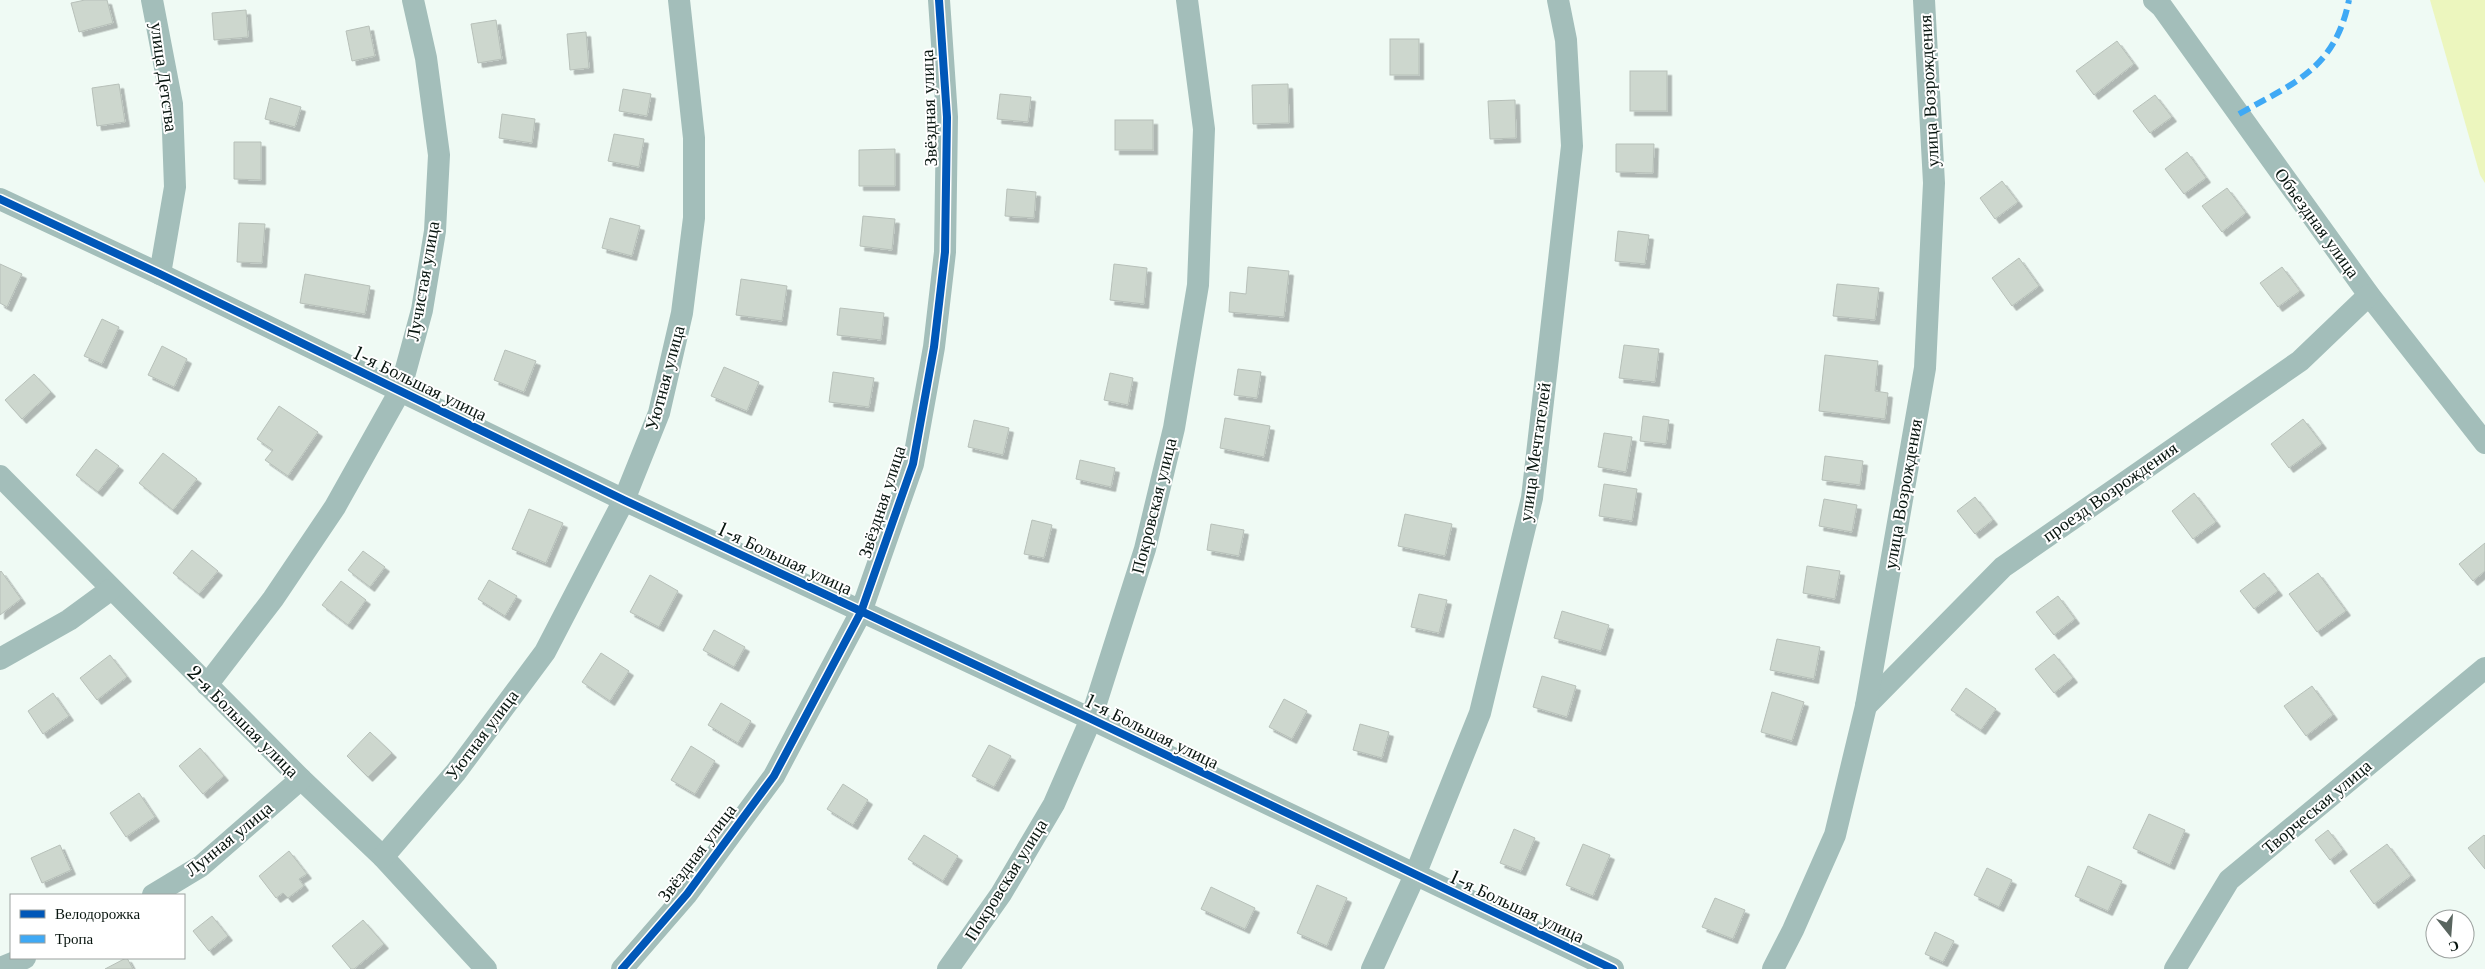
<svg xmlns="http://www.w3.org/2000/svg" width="2485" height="969" viewBox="0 0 2485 969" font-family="'Libre Baskerville',serif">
	<defs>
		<filter id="shadow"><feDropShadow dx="4.5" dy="4.5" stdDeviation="0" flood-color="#0004"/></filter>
	</defs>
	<rect width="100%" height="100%" fill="#effaf4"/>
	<!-- green -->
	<polygon fill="#ecf6be" points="2430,0 2485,0 2485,183 2480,175"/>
	<!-- building -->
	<g fill="#cdd7ce" stroke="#b7c0b9" filter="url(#shadow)">
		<polygon points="85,0 107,0 113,23 79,32 71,3"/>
		<polygon points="246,10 248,37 214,40 212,13"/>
		<polygon points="496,20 502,59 478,63 471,24"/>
		<polygon points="369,26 375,56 352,61 346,31"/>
		<polygon points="586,32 589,68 570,70 567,34"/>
		<rect x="1390" y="39" width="29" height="36"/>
		<polygon points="2117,41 2134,64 2094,95 2076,71"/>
		<rect x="1630" y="71" width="37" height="40"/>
		<polygon points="119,84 125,122 97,126 92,88"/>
		<polygon points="1288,84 1289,123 1253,124 1252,85"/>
		<polygon points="623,89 651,94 647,116 619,111"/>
		<polygon points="1000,94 1031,97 1028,122 997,119"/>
		<polygon points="2155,95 2172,117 2150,133 2133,111"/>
		<polygon points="270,98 301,107 295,127 265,119"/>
		<polygon points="1515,100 1516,138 1490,139 1488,101"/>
		<polygon points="502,114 535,119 532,143 499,138"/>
		<rect x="1115" y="120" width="38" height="30"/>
		<polygon points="614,134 644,139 639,167 608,161"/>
		<polygon points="234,142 261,142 261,180 234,179"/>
		<polygon points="1616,144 1654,144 1653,173 1616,172"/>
		<polygon points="895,149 895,186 859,186 859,150"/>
		<polygon points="2187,152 2206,178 2184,194 2165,169"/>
		<polygon points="2002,181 2018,202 1995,219 1980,198"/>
		<polygon points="2227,188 2246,213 2222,232 2202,206"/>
		<polygon points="1007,189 1036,192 1034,218 1005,216"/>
		<polygon points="863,216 895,219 892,250 860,246"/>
		<polygon points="610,218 640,226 632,256 602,248"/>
		<polygon points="239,223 265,224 262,263 237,262"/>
		<polygon points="1618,231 1649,235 1645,264 1615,261"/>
		<polygon points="2019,258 2039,286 2012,306 1992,278"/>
		<polygon points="0,264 22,274 7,307 0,303"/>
		<polygon points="1114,264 1147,268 1144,304 1110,300"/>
		<polygon points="1248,267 1289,271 1284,317 1229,312 1230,292 1246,294"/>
		<polygon points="2282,267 2300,291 2278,307 2260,283"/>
		<polygon points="305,274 370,286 365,314 300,303"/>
		<polygon points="741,279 787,286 782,321 736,315"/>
		<polygon points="1837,284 1879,288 1875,320 1833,316"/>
		<polygon points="840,308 884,313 881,340 837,335"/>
		<polygon points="102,319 119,327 102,364 84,356"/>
		<polygon points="1624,345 1659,349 1655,382 1619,378"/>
		<polygon points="162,346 187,359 174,387 148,375"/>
		<polygon points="505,350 536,361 524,392 494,380"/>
		<polygon points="1825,355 1878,361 1875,391 1888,393 1885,419 1819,411"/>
		<polygon points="724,367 759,382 747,411 711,396"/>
		<polygon points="1238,369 1261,372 1257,398 1234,395"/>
		<polygon points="833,372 874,378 869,407 829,402"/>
		<polygon points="1110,373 1133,378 1128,405 1104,400"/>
		<polygon points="34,374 51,392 22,419 5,400"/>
		<polygon points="279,406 318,432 288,476 265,460 273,450 257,439"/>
		<polygon points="1643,416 1669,420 1666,444 1640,441"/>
		<polygon points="1225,418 1270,426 1264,457 1220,448"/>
		<polygon points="2303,419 2322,444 2289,468 2271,444"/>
		<polygon points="974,420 1009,428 1003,455 968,447"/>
		<polygon points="1604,433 1632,437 1626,472 1598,467"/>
		<polygon points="96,449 119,466 98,492 76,475"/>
		<polygon points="163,453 197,479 173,510 139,483"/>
		<polygon points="1825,456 1863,461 1860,485 1822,480"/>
		<polygon points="1080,460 1115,468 1111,487 1076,479"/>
		<polygon points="1604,484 1637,489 1632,521 1599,516"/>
		<polygon points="2194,493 2216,522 2193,539 2172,511"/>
		<polygon points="1975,497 1993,520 1975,534 1957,511"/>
		<polygon points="1824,499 1857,505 1852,532 1819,526"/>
		<polygon points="529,509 563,523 546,563 512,549"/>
		<polygon points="1405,514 1452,524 1445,556 1398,546"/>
		<polygon points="1032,520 1052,525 1044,558 1024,554"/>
		<polygon points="1211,524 1244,530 1239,556 1207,550"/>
		<polygon points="2485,543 2485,571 2473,581 2459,564"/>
		<polygon points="192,550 218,571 199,594 173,573"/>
		<polygon points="363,551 385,567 370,587 348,570"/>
		<polygon points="1807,566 1840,571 1835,599 1803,593"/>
		<polygon points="1,571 21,599 0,615 0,572"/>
		<polygon points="2264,573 2278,591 2254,609 2240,591"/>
		<polygon points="2318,573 2346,611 2317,632 2289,594"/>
		<polygon points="650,575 678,591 659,627 630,612"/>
		<polygon points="489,580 517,596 505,616 478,599"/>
		<polygon points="341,581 366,600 348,625 322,605"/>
		<polygon points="1419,594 1447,600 1439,633 1411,627"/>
		<polygon points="2058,596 2075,619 2054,635 2036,612"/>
		<polygon points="1562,611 1609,625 1601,651 1554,638"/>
		<polygon points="714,630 745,647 734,667 703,650"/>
		<polygon points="1777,639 1820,647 1814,679 1770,670"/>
		<polygon points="601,653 629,671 610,701 582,682"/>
		<polygon points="2054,654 2073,678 2054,693 2035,669"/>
		<polygon points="110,655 127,677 97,700 80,678"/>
		<polygon points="1542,676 1576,686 1567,717 1533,707"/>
		<polygon points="2312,686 2333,715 2306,736 2284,706"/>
		<polygon points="1966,688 1996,709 1981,730 1951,710"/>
		<polygon points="1772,692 1804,702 1792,741 1761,732"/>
		<polygon points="53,693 69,716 43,734 28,711"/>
		<polygon points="1284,699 1307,711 1292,739 1269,727"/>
		<polygon points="721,703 751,721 738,743 708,725"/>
		<polygon points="1360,724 1389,732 1382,758 1353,750"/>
		<polygon points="370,732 392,753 368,777 347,756"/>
		<polygon points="989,745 1011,756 994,787 972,776"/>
		<polygon points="691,746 715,761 695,794 671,780"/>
		<polygon points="200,748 224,776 203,794 179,766"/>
		<polygon points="843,784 868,800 853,825 827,809"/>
		<polygon points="139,793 155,817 126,837 110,813"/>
		<polygon points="2149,814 2185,830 2170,865 2133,848"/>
		<polygon points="1514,829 1535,838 1521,871 1500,863"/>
		<polygon points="2328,830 2343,850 2330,860 2315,840"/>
		<polygon points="924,835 958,856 943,881 908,859"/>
		<polygon points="2484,835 2485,836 2485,869 2468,848"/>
		<polygon points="1583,844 1610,855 1593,896 1566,885"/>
		<polygon points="2387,844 2411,876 2374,904 2350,871"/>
		<polygon points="60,845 71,870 42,883 31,858"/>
		<polygon points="289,851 307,874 299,879 304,886 288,898 283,893 276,898 259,876"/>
		<polygon points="2088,866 2122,881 2108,911 2075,896"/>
		<polygon points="1987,868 2012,880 1999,907 1974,895"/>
		<polygon points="1317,885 1347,898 1327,946 1297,933"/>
		<polygon points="1211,887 1255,908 1245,929 1201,909"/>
		<polygon points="1715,898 1745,910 1733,939 1702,927"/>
		<polygon points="212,916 228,936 209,951 193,931"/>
		<polygon points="363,920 384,944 354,969 351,969 332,946"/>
		<polygon points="1935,932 1954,941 1943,962 1925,954"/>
		<polygon points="127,958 133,969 105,969 126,958"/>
	</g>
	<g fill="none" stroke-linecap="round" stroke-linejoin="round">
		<!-- minor -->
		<g stroke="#a3beba" stroke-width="22">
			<polyline points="152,0 172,104 175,187 160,274"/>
			<polyline points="2154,0 2162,7 2369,295 2485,443"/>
			<polyline points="0,199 160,274 624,500 1091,719 1613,969"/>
			<polyline points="0,476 301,779 383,857 486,969"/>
			<polyline points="0,659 69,620 110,590"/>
			<polyline points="207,685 273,599 335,507 400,391 422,310 435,231 439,155 426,58 413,0"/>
			<polyline points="1866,706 2003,567 2300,361 2369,295"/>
			<polyline points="383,857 456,772 545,652 624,500 659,413 682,313 694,218 694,138 679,0"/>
			<polyline points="153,895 201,866 301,779"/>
			<polyline points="0,968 25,958"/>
			<polyline points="622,969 687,894 774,776 861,612 913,464 934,347 945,252 947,117 939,0"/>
			<polyline points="948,969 1001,894 1054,804 1091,719 1145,549 1174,428 1198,285 1204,129 1187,0"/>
			<polyline points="1372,969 1415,875 1480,713 1532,498 1572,146 1566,40 1558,0"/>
			<polyline points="1773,969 1793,930 1835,835 1866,706 1925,368 1934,183 1924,0"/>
			<polyline points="2175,969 2229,880 2485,668"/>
		</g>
		<!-- quiet -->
		<path stroke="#3fa9f5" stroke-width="6" stroke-dasharray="12 6" stroke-linecap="butt" d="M2239 114C2294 83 2335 69 2349 0"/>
		<defs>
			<g id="cycleway">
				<polyline points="0,199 160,274 624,500 1091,719 1613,969"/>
				<polyline points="622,969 687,894 774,776 861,612 913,464 934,347 945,252 947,117 939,0"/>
			</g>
		</defs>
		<!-- cycleway casing -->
		<use href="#cycleway" stroke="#fff" stroke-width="11"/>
		<!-- cycleway -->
		<use href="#cycleway" stroke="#0057b8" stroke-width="8"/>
	</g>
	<g text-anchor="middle" stroke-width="4" stroke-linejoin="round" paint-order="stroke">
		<!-- street labels -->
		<g font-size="18" fill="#08150f" stroke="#fff">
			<text transform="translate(164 77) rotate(82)" y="6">улица Детства</text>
			<text transform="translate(1929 91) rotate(-93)" y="6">улица Возрождения</text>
			<text transform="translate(929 108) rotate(-92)" y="6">Звёздная улица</text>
			<text transform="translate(2317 223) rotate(54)" y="6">Объездная улица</text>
			<text transform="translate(423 281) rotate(-80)" y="6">Лучистая улица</text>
			<text transform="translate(665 378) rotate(-75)" y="6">Уютная улица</text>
			<text transform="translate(420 384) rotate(26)" y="6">1-я Большая улица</text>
			<text transform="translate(1535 452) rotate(-82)" y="6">улица Мечтателей</text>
			<text transform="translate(2110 492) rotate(-35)" y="6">проезд Возрождения</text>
			<text transform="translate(1903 494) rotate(-80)" y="6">улица Возрождения</text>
			<text transform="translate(882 502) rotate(-72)" y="6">Звёздная улица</text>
			<text transform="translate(1154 506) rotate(-76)" y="6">Покровская улица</text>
			<text transform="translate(785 559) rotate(25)" y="6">1-я Большая улица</text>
			<text transform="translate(243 722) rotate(45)" y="6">2-я Большая улица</text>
			<text transform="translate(1152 732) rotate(26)" y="6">1-я Большая улица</text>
			<text transform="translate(482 735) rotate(-53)" y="6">Уютная улица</text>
			<text transform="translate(2317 807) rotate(-40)" y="6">Творческая улица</text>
			<text transform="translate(229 839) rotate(-39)" y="6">Лунная улица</text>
			<text transform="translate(697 853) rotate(-53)" y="6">Звёздная улица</text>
			<text transform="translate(1006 880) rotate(-58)" y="6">Покровская улица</text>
			<text transform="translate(1517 907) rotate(25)" y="6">1-я Большая улица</text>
		</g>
	</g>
	<!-- legend -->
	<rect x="10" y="894" width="175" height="65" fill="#ffffff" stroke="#9ca19f"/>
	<rect x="20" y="910" width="25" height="8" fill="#0057b8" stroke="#9ca19f"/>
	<text x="55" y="919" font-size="15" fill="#08150f">Велодорожка</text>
	<rect x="20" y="935" width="25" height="8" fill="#3fa9f5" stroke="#9ca19f"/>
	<text x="55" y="944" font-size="15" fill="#08150f">Тропа</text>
	<!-- north arrow -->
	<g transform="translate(2450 934) rotate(163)"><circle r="24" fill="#ffffff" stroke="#9ca19f"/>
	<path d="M0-4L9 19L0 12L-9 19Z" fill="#59655f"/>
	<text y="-8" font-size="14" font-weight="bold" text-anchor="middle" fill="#08150f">С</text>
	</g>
</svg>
